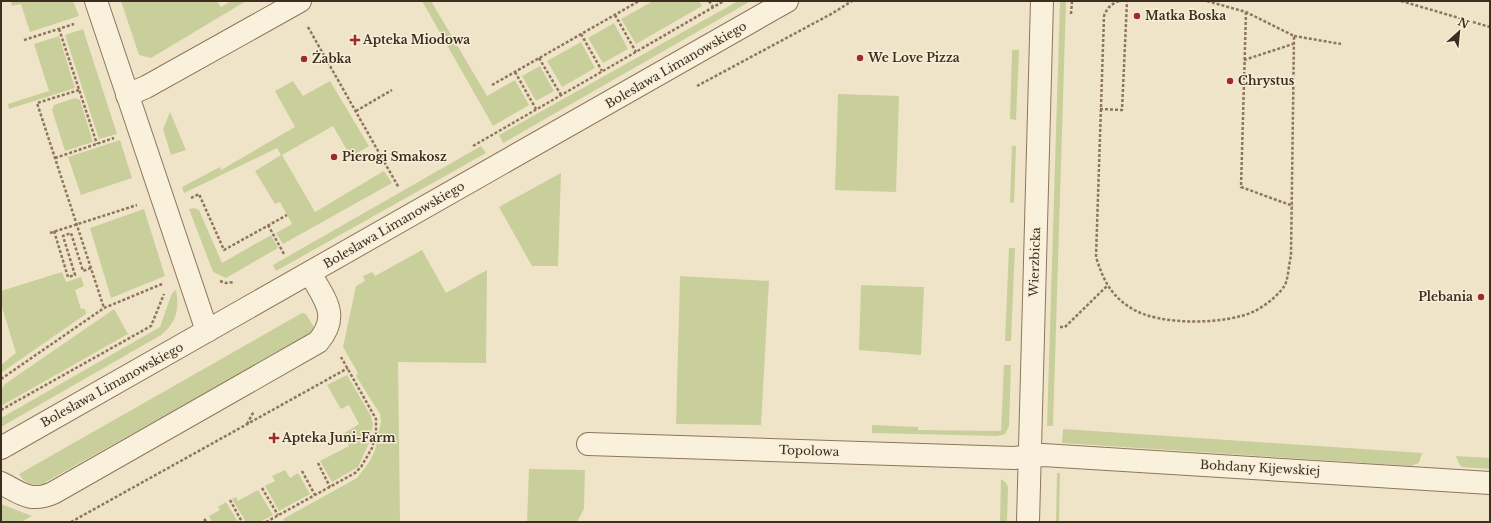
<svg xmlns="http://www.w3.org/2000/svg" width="1491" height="523" viewBox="0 0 1491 523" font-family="'Libre Baskerville',serif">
	<rect width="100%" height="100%" fill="#f0e4c8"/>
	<!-- green -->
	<g fill="#c9cf9b">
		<polygon points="11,1 73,1 79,16 30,32 21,4 12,6"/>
		<polygon points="121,1 217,1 221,7 231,1 246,1 151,58 139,55"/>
		<polygon points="422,1 431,1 487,96 515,80 529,105 493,126"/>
		<polygon points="653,1 699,1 702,6 636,44 621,19"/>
		<polygon points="738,1 751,1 503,143 499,135"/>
		<polygon points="1060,1 1066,1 1053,426 1047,426"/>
		<polygon points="614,23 628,49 603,63 588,38"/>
		<polygon points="83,29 117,134 99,139 65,35"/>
		<polygon points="59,36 75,88 9,109 8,104 49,91 34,44"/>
		<polygon points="581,42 595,68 562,87 547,61"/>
		<polygon points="1012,50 1019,50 1016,120 1010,119"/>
		<polygon points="540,66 554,91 536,101 522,76"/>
		<polygon points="293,81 303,96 330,81 369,146 351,157 333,126 282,155 315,212 384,171 392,183 283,244 276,233 292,224 280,202 275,204 255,171 281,155 277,148 184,193 182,187 220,167 221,170 295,127 275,91"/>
		<polygon points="838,94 899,96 896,192 835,190"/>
		<polygon points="75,98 80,100 93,142 65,151 52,110 54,105"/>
		<polygon points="170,112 186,150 171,155 163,129"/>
		<polygon points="120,140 132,178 81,195 68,157"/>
		<polygon points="481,146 486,153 276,271 273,265"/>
		<polygon points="1012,146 1016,146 1014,202 1010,203"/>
		<polygon points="561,173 558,266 532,266 499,207"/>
		<polygon points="194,208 199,210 222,263 271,235 278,248 226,278 213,272 189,209"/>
		<polygon points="144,209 165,276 111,298 90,228"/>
		<polygon points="1009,248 1015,248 1011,341 1005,341"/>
		<polygon points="422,250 446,293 487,270 486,363 398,362 400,522 284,522 283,519 357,478 370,461 375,450 381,421 380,414 356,376 358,373 343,347 356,286 365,281 363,276 372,272 375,276"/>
		<polygon points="62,272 66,282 81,277 84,286 75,290 81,309 85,309 86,314 1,373 1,365 16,353 1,304 1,291"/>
		<polygon points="680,276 769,281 761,425 676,424"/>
		<polygon points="861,285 924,287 921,355 859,350"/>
		<path d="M176 290C180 309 176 323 161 335L1 427V418L160 327 172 293Z"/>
		<polygon points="114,309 128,334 1,406 1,390 5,384"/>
		<path d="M302 313 306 314 315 329 307 336 44 483C33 487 25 484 19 474Z"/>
		<polygon points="1004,365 1011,365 1009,426 1005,434 997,436 872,433 872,425 918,427 918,430 1001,431"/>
		<polygon points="347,375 371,416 373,425 368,445 358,467 332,482 320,461 349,446 343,434 359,424 349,405 341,409 327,385"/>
		<polygon points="1063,429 1422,453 1419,463 1411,466 1062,443"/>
		<polygon points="1456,456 1490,458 1490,469 1462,467 1459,464"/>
		<polygon points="529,469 585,470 584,509 577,522 527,522"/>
		<polygon points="285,470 290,478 298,473 310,494 279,511 265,486 275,481 272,476"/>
		<polygon points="1057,473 1060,473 1059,522 1056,522"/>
		<polygon points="1001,479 1006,483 1008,487 1007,522 1000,522"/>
		<polygon points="258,490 273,515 260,522 246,522 232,499 236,497 238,501"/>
		<polygon points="226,502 238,522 212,522 209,516 220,510 218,507"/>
		<polygon points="1,504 32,516 21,522 1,522"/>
	</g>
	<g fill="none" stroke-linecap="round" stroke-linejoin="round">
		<defs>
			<g id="minor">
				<polyline points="96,1 207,331"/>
				<polyline points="127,95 146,87 300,1"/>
				<polyline points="588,444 1014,458 1043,455 1490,483"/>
				<polyline points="1,448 787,1"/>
				<path d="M1 483C21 493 30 503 53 493L318 342C341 315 324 299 310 273"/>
				<polyline points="1028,522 1042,1"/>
			</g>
		</defs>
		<!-- minor casing -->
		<use href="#minor" stroke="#8d765c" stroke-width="24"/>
		<!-- path -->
		<g stroke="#8d765c" stroke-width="2.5" stroke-dasharray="3 2" stroke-linecap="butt">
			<polyline points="709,1 713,7"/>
			<path d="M1119 1C1111 4 1107 8 1104 16L1096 257C1103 279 1110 295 1131 308 1158 326 1226 325 1255 311 1266 305 1278 296 1285 285 1288 279 1289 263 1291 256L1294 36 1246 12 1207 1"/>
			<polyline points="1401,1 1490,27"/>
			<polyline points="1246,12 1241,187 1293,206"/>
			<polyline points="1071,14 1072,1"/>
			<polyline points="615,15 636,52"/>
			<polyline points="308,27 399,188"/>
			<polyline points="59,29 97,144"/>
			<polyline points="581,34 602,71"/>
			<polyline points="1294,36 1341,44"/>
			<polyline points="24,40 74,24"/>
			<polyline points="539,58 561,95"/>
			<polyline points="1244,60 1293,44"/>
			<polyline points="515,72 536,109"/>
			<polyline points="492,85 639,1"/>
			<polyline points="697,86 833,13 852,1"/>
			<polyline points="79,90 37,103 104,308"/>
			<polyline points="1100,109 1122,110 1127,1"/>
			<polyline points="356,111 392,90"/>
			<polyline points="473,146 724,1"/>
			<polyline points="55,158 114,138"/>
			<polyline points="191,198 199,194 224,250 287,215"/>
			<polyline points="268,225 284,254"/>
			<polyline points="54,231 68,277 75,275 63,236 71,233 83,271 91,268"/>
			<polyline points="50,233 137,205"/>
			<polyline points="220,281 226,283 234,282"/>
			<polyline points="1060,327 1065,327 1107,286"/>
			<polyline points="1,379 104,308 162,284"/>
			<polyline points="1,410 151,326 164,294"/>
			<polyline points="247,424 254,411"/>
			<polyline points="318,463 330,487"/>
			<polyline points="302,471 315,495"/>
			<polyline points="262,488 278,515"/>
			<polyline points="230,500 242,522"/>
			<polyline points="204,519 207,522"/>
			<polyline points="71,522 348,368"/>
			<polyline points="266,522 355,473 361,467 372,448 376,433 376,419 341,357"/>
		</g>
		<!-- minor -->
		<use href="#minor" stroke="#faf1dc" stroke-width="22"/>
	</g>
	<!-- markers -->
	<g fill="#9e2a2b" stroke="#f7eed8" stroke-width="1.5">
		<circle cx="1137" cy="16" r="4"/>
		<path d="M353 34h4v4h4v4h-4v4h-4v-4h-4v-4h4z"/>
		<circle cx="860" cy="58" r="4"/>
		<circle cx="304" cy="59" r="4"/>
		<circle cx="1230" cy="81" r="4"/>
		<circle cx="334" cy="157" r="4"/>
		<circle cx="1481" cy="297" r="4"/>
		<path d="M272 432h4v4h4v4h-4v4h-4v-4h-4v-4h4z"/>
	</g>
	<g text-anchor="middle" stroke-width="3" stroke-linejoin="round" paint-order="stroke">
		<!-- poi labels -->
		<g font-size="12" font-weight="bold" fill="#3d2e20" stroke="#f7eed8" text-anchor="start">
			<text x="1145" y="20">Matka Boska</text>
			<text x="363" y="44">Apteka Miodowa</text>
			<text x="868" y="62">We Love Pizza</text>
			<text x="312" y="63">Żabka</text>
			<text x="1238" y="85">Chrystus</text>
			<text x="342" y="161">Pierogi Smakosz</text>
			<text x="1473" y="301" text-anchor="end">Plebania</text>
			<text x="282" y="442">Apteka Juni-Farm</text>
		</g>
		<!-- street labels -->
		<g font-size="12" fill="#3d2e20" stroke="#f7eed8">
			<text transform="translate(676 65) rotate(-30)" y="4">Bolesława Limanowskiego</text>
			<text transform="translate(394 225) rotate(-30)" y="4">Bolesława Limanowskiego</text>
			<text transform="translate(1035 262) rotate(-88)" y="4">Wierzbicka</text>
			<text transform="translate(112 385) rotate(-29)" y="4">Bolesława Limanowskiego</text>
			<text transform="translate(809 451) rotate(2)" y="4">Topolowa</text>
			<text transform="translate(1260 468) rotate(3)" y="4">Bohdany Kijewskiej</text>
		</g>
	</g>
	<!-- border -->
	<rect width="1491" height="523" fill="none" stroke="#3d2e20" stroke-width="4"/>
	<!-- north arrow -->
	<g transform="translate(1459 32) rotate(27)" stroke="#f7eed8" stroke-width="3" paint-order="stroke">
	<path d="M0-3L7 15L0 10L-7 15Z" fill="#3d2e20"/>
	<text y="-6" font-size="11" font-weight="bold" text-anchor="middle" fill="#3d2e20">N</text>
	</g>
</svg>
